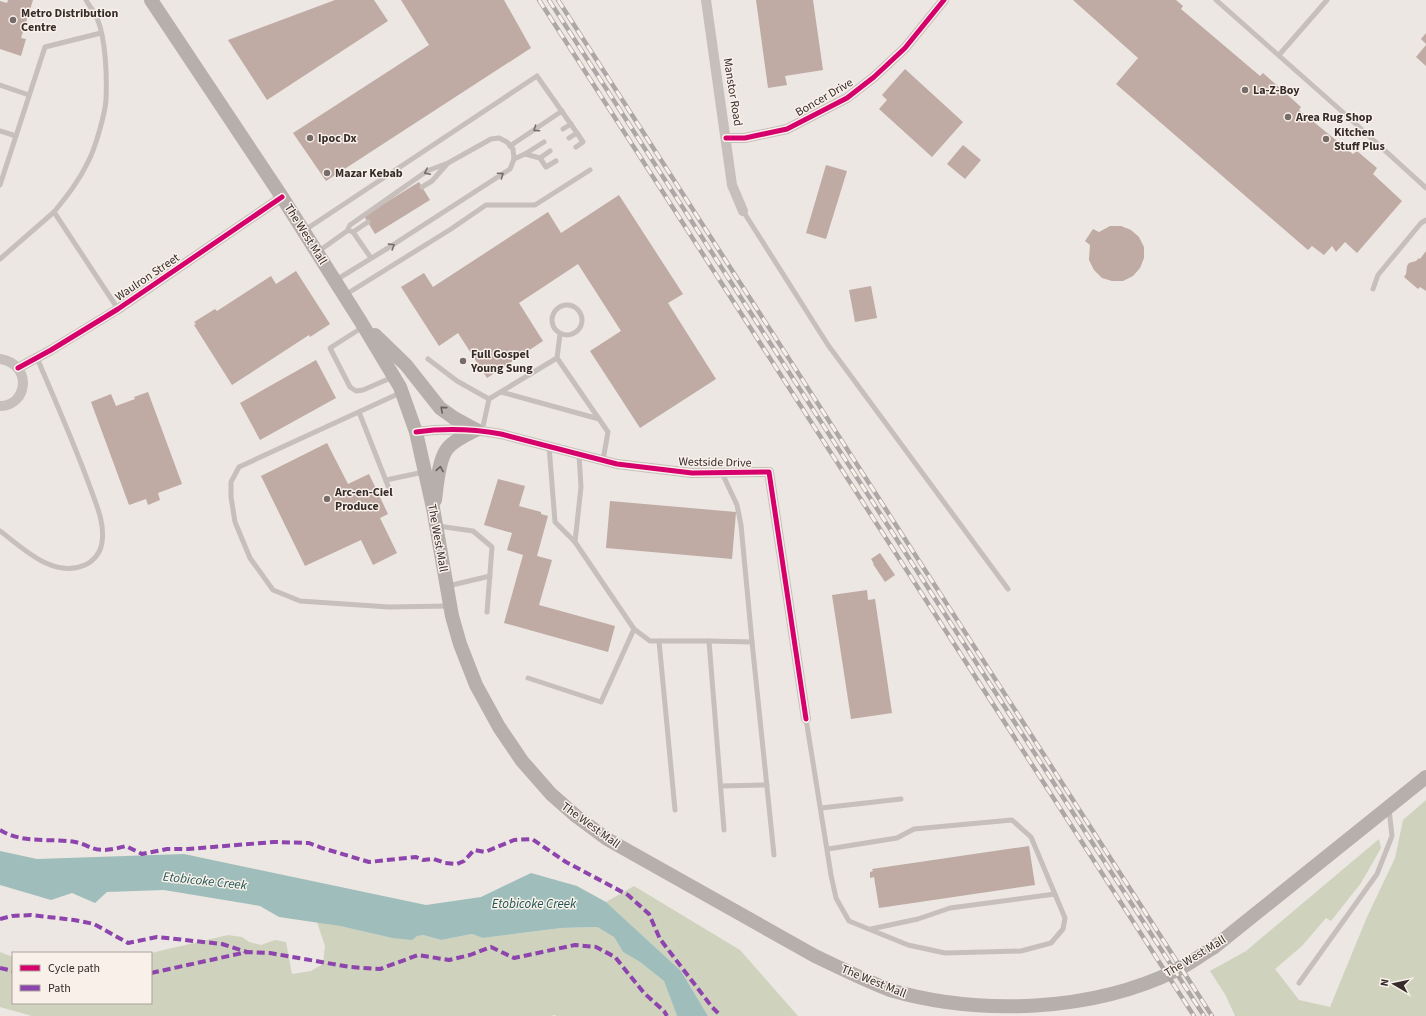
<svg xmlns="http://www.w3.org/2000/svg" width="1426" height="1016" viewBox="0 0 1426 1016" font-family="'Source Sans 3',sans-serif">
	<rect width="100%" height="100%" fill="#ece7e2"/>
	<!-- green -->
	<g fill="#cfd2bd">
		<polygon points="1426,800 1426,1016 1235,1016 1226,996 1210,971 1246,951 1379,839 1381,848 1361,883 1331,921 1326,918 1302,946 1275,969 1299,1000 1330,1007 1367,917 1395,858 1403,820"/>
		<polygon points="634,886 740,950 798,1016 708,1016 681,971 606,902"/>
		<polygon points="317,922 340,926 392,938 423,935 441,940 472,934 483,938 561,928 597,927 614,937 623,952 640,962 664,981 677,1016 556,1016 555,1015 550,1016 32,1016 0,1007 0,952 13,957 13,1003 151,1003 151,953 228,935 242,937 249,942 261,945 275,940 286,942 292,974 311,971 323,964 325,946"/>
	</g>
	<!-- water -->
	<polygon fill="#9fbebb" points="0,851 37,859 184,854 426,905 481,897 531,873 577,886 606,902 681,971 708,1016 677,1016 664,981 640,962 623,952 614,937 597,927 561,928 483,938 472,934 441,940 423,935 417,936 412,940 392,938 340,926 279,917 260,906 164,890 107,892 95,903 72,893 51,900 0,885"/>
	<!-- building -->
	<g fill="#bfaaa4">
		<polygon points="8,0 33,0 21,38 26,39 21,56 0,49 0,1 7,3"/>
		<polygon points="335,0 374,0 388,21 267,100 228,40"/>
		<polygon points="401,0 504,0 531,48 326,181 293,133 429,45"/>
		<polygon points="756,0 813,0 823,70 785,76 787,85 768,88"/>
		<polygon points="1073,0 1176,0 1183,6 1181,9 1260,76 1263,73 1301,107 1299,110 1353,154 1357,151 1377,168 1373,174 1402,201 1357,253 1345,242 1336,252 1332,246 1324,255 1312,246 1308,250 1116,84 1138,58"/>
		<polygon points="1426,33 1426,44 1421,39"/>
		<polygon points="1426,45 1426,66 1416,57"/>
		<polygon points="905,69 963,122 932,157 879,109 887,100 882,95"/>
		<polygon points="963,145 981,160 965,179 947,164"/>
		<polygon points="826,165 847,171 826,239 806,233"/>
		<polygon points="419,182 430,200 375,234 364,216"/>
		<polygon points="619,195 683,294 668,303 716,379 640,428 590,351 621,331 578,264 519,303 543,341 487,378 458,333 439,346 401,287 424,273 433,287 548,212 561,233"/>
		<polygon points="1110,226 1121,226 1131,230 1139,237 1144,247 1144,258 1140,268 1133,276 1123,281 1112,281 1102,278 1094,270 1089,260 1090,245 1085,241 1093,229 1099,232"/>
		<polygon points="1426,251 1426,291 1420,287 1418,289 1404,277 1406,274 1407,266 1409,263 1416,261 1419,258 1420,259"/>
		<polygon points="296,271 330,324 310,337 309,335 232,385 194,325 196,324 194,322 215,309 217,311 271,276 276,284"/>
		<polygon points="871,286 877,318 855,322 849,290"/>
		<polygon points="316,360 336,398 260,440 240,403"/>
		<polygon points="148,392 182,484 158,493 160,500 148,505 146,499 129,505 91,402 111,394 116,406 135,399 134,397"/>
		<polygon points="327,443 348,484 369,474 388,514 380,518 397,553 373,565 361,540 305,566 261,476"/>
		<polygon points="498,479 525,486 519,506 541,512 541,514 548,516 537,556 552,560 539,605 615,626 608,652 504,623 523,555 507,550 512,533 484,525"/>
		<polygon points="610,501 736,512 732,559 606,548"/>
		<polygon points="880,553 895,575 885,582 873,564 874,564 871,559"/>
		<polygon points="867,590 868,600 875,599 892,713 851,719 832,595"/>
		<polygon points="1029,846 1035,885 879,908 874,877 870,878 870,872 873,871 872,869"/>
	</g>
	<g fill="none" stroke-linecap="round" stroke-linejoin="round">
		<!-- service -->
		<g stroke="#c6bfbb" stroke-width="5">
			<polyline points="1216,0 1337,107 1426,188"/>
			<polyline points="1279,55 1327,0"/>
			<polyline points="0,85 29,95"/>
			<polyline points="563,129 571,124"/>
			<polyline points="0,131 16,136"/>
			<polyline points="510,146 562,111"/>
			<polyline points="576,147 583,142 577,133"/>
			<polyline points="525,154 544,142"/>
			<polyline points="540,158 546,167 556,161"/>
			<polyline points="514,159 525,154 540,158 550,151"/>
			<polyline points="0,185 45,47 101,33"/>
			<polyline points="422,187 432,181 447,164"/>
			<polyline points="743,211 828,345 1008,589"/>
			<path d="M54 212C67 196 79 181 88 162 95 149 105 114 106 100 107 77 106 39 97 18 95 12 89 6 86 0"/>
			<polyline points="305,230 537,76 577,133 569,138"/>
			<polyline points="350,231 353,232 368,222"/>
			<polyline points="353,232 371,258"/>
			<polyline points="319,251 347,231 350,225 427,171 448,163 491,139 499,138 507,142 513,149 514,159 510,169 388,248 336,280"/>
			<polyline points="0,259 54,212 118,309"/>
			<polyline points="1373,289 1378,275 1421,223 1426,220"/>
			<polyline points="345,295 451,229 486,205 535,205 590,170"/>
			<circle cx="567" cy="320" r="15"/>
			<polyline points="363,327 330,348 350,387 356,391 363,390 393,377"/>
			<polyline points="560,334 557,358 608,432 603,460"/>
			<polyline points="428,359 457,381 489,399"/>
			<polyline points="501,392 599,419"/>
			<polyline points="400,393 239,467 231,482 231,497 235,522 250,558 273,590 300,601 389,607 449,606"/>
			<polyline points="359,412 390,491"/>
			<polyline points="482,431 489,399 557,358"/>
			<polyline points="549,446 555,522 575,542 581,487 579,455"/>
			<polyline points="722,473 737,505 741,525 752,642"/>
			<polyline points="386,480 424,472"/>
			<polyline points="438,526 473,531 492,547 487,612"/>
			<path d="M0 531C23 548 53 579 85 565 94 561 101 552 102 542 105 523 96 504 90 487 74 443 55 400 37 358"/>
			<polyline points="448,586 490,576"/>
			<polyline points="634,629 650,641 709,641 724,830"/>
			<polyline points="659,641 675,810"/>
			<polyline points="709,641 752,642 774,855"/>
			<polyline points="528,678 601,702 634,629 575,542"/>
			<polyline points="806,719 831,875 836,898 849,921 908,945 945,953 1021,951 1051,943 1063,929 1065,918 1031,837 1012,820 914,829 897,838 828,849"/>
			<polyline points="721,786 767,785"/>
			<polyline points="821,808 901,799"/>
			<polyline points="871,929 918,919 950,908 1055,894"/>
			<polyline points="1299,983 1377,874 1392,836 1389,809"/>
		</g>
		<!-- minor -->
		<g stroke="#c6bfbb" stroke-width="10">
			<polyline points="706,0 732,185 743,211"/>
			<polyline points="726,138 745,138 787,129 847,98 874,77 905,48 944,0"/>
			<path d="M0 359C33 364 28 406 0 406"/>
			<polyline points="18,368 51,350 118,309 282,197"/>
			<path d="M416 432C445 428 473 429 501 434L617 464 692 473 769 472 806 719"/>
		</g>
		<!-- secondary -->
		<g stroke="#b6afab" stroke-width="14">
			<path d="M151 0 282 197 361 322 400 387 416 432 433 508 452 616 460 644 476 685 499 727 522 761 551 794 576 816 607 839 815 956C840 968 864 980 890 990 980 1016 1092 1012 1177 970 1189 964 1201 955 1213 948L1426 777"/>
			<polyline points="375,335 406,365 440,408 454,418 476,430"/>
			<path d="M435 500C437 486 438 461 447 449 454 440 466 435 476 430"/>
		</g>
		<defs>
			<g id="rail">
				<polyline points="539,0 1194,1016"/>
				<polyline points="549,0 1204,1016"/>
				<polyline points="558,0 1212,1016"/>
			</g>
		</defs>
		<!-- rail casing -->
		<use href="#rail" stroke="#ada8a5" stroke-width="4.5"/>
		<!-- rail -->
		<use href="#rail" stroke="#f9f0ea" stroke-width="3" stroke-dasharray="9" stroke-linecap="butt"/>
		<!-- quiet -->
		<g stroke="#8e44ad" stroke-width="4" stroke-dasharray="8 4" stroke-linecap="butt">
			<path d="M0 830C22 844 51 838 75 842 81 843 87 846 92 848 103 852 115 849 126 846L142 854 167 849H188L274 842 309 843 322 848 369 862 416 857 423 860 434 859 445 863 457 864 464 861 474 850 485 852 514 840 532 839 566 862 628 895 649 914 660 939 712 1007 721 1016"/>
			<polyline points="0,919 12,916 31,915 74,920 94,924 128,943 157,937 222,944 247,952"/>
			<polyline points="0,968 13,971"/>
			<polyline points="151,973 247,952 270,953 350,967 380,969 418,955 449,960 470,955 491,947 514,958 575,945 596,947 615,957 644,993 664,1011 667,1016"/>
		</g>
		<defs>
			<g id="cycleway">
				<polyline points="726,138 745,138 787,129 847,98 874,77 905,48 944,0"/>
				<polyline points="18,368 51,350 118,309 282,197"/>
				<path d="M416 432C445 428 473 429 501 434L617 464 692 473 769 472 806 719"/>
			</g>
		</defs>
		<!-- cycleway casing -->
		<use href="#cycleway" stroke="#f9f0ea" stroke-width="8"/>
		<!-- cycleway -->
		<use href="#cycleway" stroke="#d6006c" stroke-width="5"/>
	</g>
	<!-- one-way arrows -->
	<defs><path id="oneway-chevron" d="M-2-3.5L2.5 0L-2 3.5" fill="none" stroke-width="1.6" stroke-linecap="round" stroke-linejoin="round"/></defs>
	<g stroke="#776e6b">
		<use href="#oneway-chevron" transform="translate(536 129) rotate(146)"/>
		<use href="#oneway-chevron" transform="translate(427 172) rotate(153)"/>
		<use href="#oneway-chevron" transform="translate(501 175) rotate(-34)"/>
		<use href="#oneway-chevron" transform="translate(392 246) rotate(-32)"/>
	</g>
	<g stroke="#69605d">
		<use href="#oneway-chevron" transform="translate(443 409) rotate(-139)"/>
		<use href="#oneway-chevron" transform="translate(440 469) rotate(-80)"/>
	</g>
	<!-- markers -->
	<g fill="#766d6a" stroke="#f9f0ea" stroke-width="1.5">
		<circle cx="13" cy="20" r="4"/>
		<circle cx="1245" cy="90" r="4"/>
		<circle cx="1288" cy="117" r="4"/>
		<circle cx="310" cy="138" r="4"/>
		<circle cx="1326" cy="139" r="4"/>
		<circle cx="327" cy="173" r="4"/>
		<circle cx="463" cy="361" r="4"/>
		<circle cx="327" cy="499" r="4"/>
	</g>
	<g text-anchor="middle" stroke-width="3" stroke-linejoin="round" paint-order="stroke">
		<!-- poi labels -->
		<g font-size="12" font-weight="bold" fill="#362c29" stroke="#f9f0ea" text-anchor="start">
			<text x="21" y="17">Metro Distribution<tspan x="21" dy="14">Centre</tspan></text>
			<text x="1253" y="94">La-Z-Boy</text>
			<text x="1296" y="121">Area Rug Shop</text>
			<text x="1334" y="136">Kitchen<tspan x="1334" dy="14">Stuff Plus</tspan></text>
			<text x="318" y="142">Ipoc Dx</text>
			<text x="335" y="177">Mazar Kebab</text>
			<text x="471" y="358">Full Gospel<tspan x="471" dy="14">Young Sung</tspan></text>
			<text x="335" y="496">Arc-en-Ciel<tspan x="335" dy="14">Produce</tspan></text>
		</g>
		<!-- street labels -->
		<g font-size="12" fill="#362c29" stroke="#f9f0ea">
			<text transform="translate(733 92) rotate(81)" y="4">Manstor Road</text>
			<text transform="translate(824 97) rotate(-30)" y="4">Boncer Drive</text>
			<text transform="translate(306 234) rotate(58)" y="4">The West Mall</text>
			<text transform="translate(147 277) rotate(-34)" y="4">Waulron Street</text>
			<text transform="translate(715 462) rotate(1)" y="4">Westside Drive</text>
			<text transform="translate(438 538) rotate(80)" y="4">The West Mall</text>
			<text transform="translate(591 825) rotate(36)" y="4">The West Mall</text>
			<text transform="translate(1195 956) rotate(-31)" y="4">The West Mall</text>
			<text transform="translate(874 981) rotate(22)" y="4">The West Mall</text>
		</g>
		<!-- water labels -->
		<g font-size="13" font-style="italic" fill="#205654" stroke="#f9f0ea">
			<text transform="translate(205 880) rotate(6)" y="5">Etobicoke Creek</text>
			<text x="534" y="908">Etobicoke Creek</text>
		</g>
	</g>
	<!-- legend -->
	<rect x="12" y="952" width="140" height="52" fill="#f9f0ea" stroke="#aba29d"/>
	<rect x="20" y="965" width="20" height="6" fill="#d6006c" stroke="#aba29d"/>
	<text x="48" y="972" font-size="12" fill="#362c29">Cycle path</text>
	<rect x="20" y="985" width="20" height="6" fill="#8e44ad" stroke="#aba29d"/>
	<text x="48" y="992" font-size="12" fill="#362c29">Path</text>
	<!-- north arrow -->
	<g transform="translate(1394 984) rotate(279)" stroke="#f9f0ea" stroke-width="3" paint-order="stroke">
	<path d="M0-3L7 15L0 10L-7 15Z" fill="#362c29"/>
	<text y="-6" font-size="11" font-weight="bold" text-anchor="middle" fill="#362c29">N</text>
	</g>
</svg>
